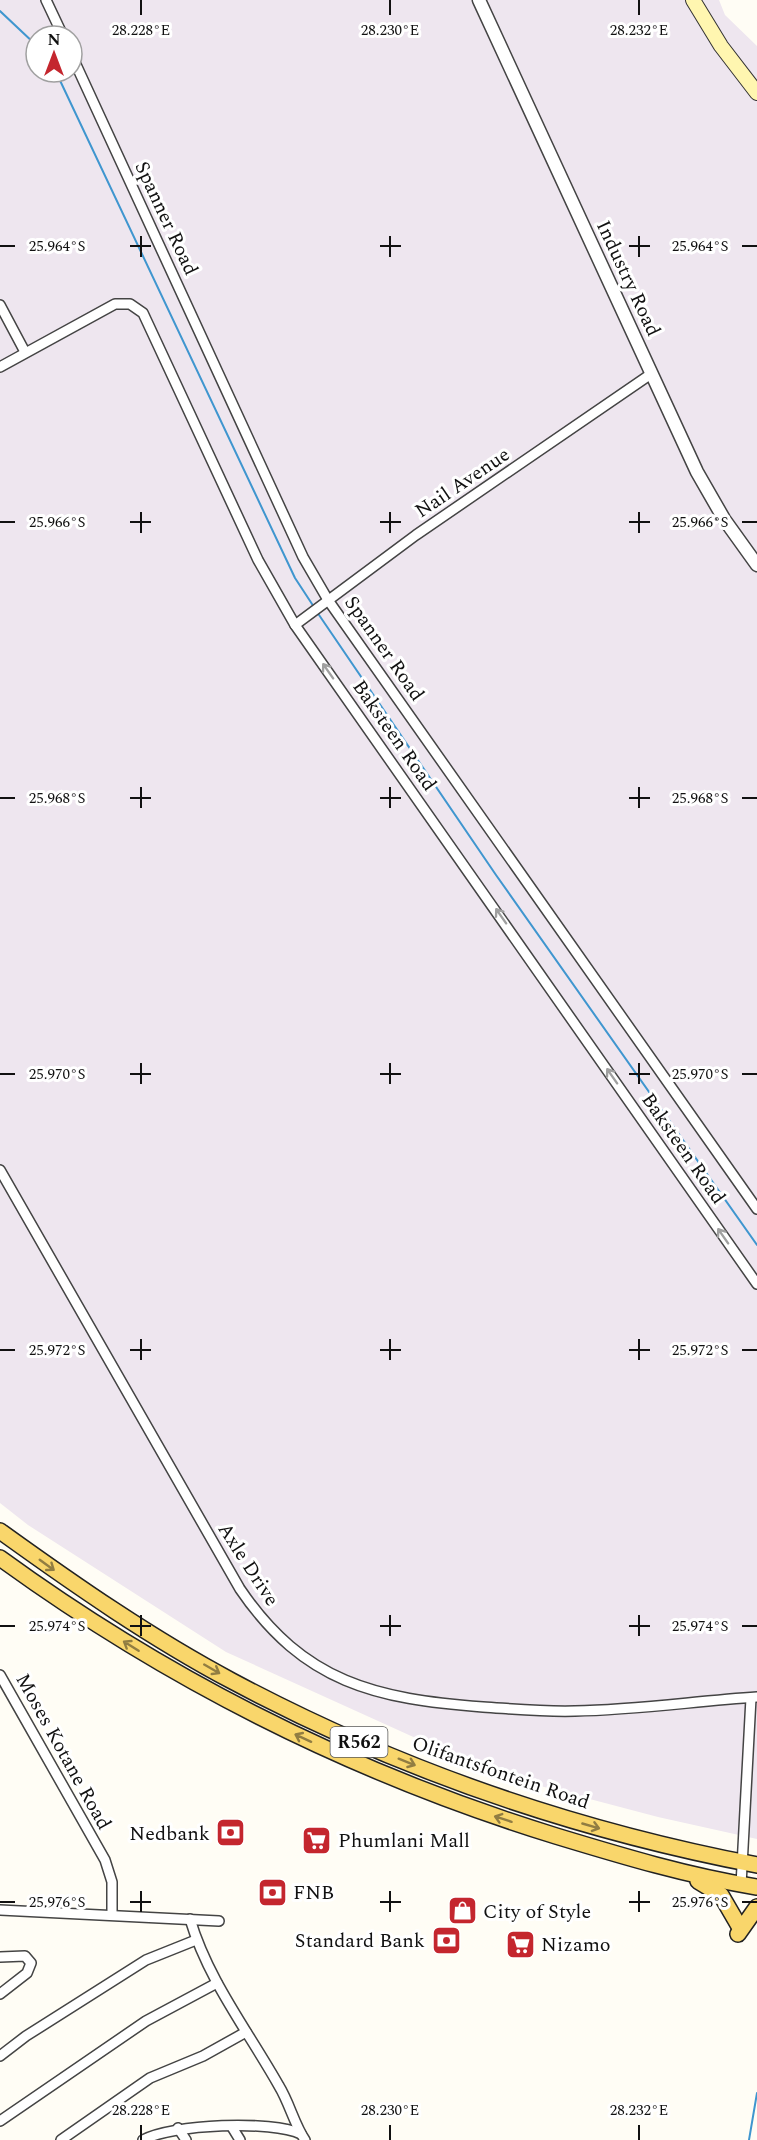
<svg xmlns="http://www.w3.org/2000/svg" width="757" height="2140" viewBox="0 0 757 2140" font-family="Spectral,serif">
	<rect width="100%" height="100%" fill="#fffdf5"/>
	<!-- industrial -->
	<path fill="#eee6ef" fill-rule="evenodd" d="M0 0H719L725 15 757 46V1839L658 1817 495 1774 226 1652 28 1525 0 1503ZM36 36H72V72H36Z"/>
	<g fill="none" stroke-linecap="round" stroke-linejoin="round">
		<!-- stream -->
		<g stroke="#3f96cf" stroke-width="2">
			<polyline points="0,11 36,45"/>
			<polyline points="56,72 295,578 314,607"/>
			<polyline points="317,612 496,875 757,1245"/>
			<polyline points="749,2140 757,2093"/>
		</g>
		<defs>
			<g id="minor">
				<polyline points="46,0 63,36"/>
				<polyline points="72,56 303,557 328,600 757,1209"/>
				<polyline points="0,305 25,352"/>
				<polyline points="0,367 115,304 130,304 143,313 258,560 295,625 757,1284"/>
				<polyline points="295,625 416,535 651,374"/>
				<path d="M0 1170 240 1589C304 1683 376 1699 483 1707 514 1709 544 1712 575 1711 635 1710 696 1701 757 1697"/>
				<polyline points="0,1675 105,1860 112,1882 112,1914"/>
				<polyline points="741,1885 751,1698"/>
				<polyline points="0,1910 219,1921"/>
				<path d="M190 1919C208 1980 248 2031 279 2086 289 2102 295 2126 305 2140"/>
				<polyline points="0,1957 25,1956 31,1963 27,1973 0,1994"/>
				<polyline points="0,2056 26,2036 146,1960 196,1940"/>
				<polyline points="0,2121 146,2021 217,1983"/>
				<polyline points="232,2127 240,2140"/>
				<polyline points="178,2128 186,2140"/>
				<polyline points="61,2140 150,2078 203,2056 246,2032"/>
				<path d="M143 2140C172 2124 272 2120 301 2134"/>
			</g>
			<polyline id="tertiary" points="479,0 697,472 724,519 757,565"/>
			<polyline id="secondary" points="693,0 721,46 757,93"/>
			<g id="primary">
				<path d="M0 1531C75 1585 151 1638 232 1681 397 1769 574 1830 757 1865"/>
				<path d="M0 1558C169 1681 355 1774 556 1836 622 1856 688 1876 757 1887"/>
				<polyline points="698,1881 721,1895 739,1926"/>
				<polyline points="738,1934 757,1907"/>
			</g>
		</defs>
		<!-- minor casing -->
		<use href="#minor" stroke="#444" stroke-width="12"/>
		<!-- tertiary casing -->
		<use href="#tertiary" stroke="#444" stroke-width="15"/>
		<!-- secondary casing -->
		<use href="#secondary" stroke="#333" stroke-width="16"/>
		<!-- primary casing -->
		<use href="#primary" stroke="#222" stroke-width="18"/>
		<!-- minor -->
		<use href="#minor" stroke="#fff" stroke-width="9"/>
		<!-- tertiary -->
		<use href="#tertiary" stroke="#fff" stroke-width="12"/>
		<!-- secondary -->
		<use href="#secondary" stroke="#fff6b0" stroke-width="14"/>
		<!-- primary -->
		<use href="#primary" stroke="#f9d66b" stroke-width="15"/>
	</g>
	<!-- one-way arrows -->
	<defs><path id="oneway-shaft" d="M-6 0H5M1.5-3L5.5 0L1.5 3" fill="none" stroke-width="1.6" stroke-linecap="round" stroke-linejoin="round" transform="scale(1.5)"/></defs>
	<g stroke="#a0a0a0">
		<use href="#oneway-shaft" transform="translate(328 671) rotate(-125)"/>
		<use href="#oneway-shaft" transform="translate(501 916) rotate(-125)"/>
		<use href="#oneway-shaft" transform="translate(612 1076) rotate(-125)"/>
		<use href="#oneway-shaft" transform="translate(723 1236) rotate(-125)"/>
	</g>
	<g stroke="#917d42">
		<use href="#oneway-shaft" transform="translate(47 1565) rotate(36)"/>
		<use href="#oneway-shaft" transform="translate(131 1646) rotate(-148)"/>
		<use href="#oneway-shaft" transform="translate(212 1669) rotate(30)"/>
		<use href="#oneway-shaft" transform="translate(303 1738) rotate(-155)"/>
		<use href="#oneway-shaft" transform="translate(407 1762) rotate(22)"/>
		<use href="#oneway-shaft" transform="translate(503 1819) rotate(-162)"/>
		<use href="#oneway-shaft" transform="translate(591 1826) rotate(16)"/>
	</g>
	<!-- ticks -->
	<path fill="none" stroke="#111" stroke-width="2" d="M141 0V15M390 0V15M639 0V15M141 236V257M390 236V257M639 236V257M0 246H15M130 246H151M380 246H401M629 246H650M742 246H757M141 512V533M390 512V533M639 512V533M0 522H15M130 522H151M380 522H401M629 522H650M742 522H757M141 787V808M390 787V808M639 787V808M0 798H15M130 798H151M380 798H401M629 798H650M742 798H757M141 1063V1084M390 1063V1084M639 1063V1084M0 1074H15M130 1074H151M380 1074H401M629 1074H650M742 1074H757M141 1339V1360M390 1339V1360M639 1339V1360M0 1350H15M130 1350H151M380 1350H401M629 1350H650M742 1350H757M141 1615V1636M390 1615V1636M639 1615V1636M0 1626H15M130 1626H151M380 1626H401M629 1626H650M742 1626H757M141 1891V1912M390 1891V1912M639 1891V1912M0 1902H15M130 1902H151M380 1902H401M629 1902H650M742 1902H757M141 2125V2140M390 2125V2140M639 2125V2140"/>
	<!-- icons -->
	<defs>
		<symbol id="bank-square" viewBox="-11 -11 22 22"><rect x="-9" y="-9" width="18" height="18" rx="4" fill="#c4262e" stroke="#fff"/><path d="M-6-4H6V4H-6ZM0-2.3a2.3 2.3 0 1 0 0 4.6a2.3 2.3 0 1 0 0-4.6Z" fill="#fff"/></symbol>
		<symbol id="supermarket-square" viewBox="-11 -11 22 22"><rect x="-9" y="-9" width="18" height="18" rx="4" fill="#c4262e" stroke="#fff"/><path d="M-6-5.5h2.5l.6 2H6L4.5 2H-2.5L-4.4-4H-6ZM-1.5 3.2a1.3 1.3 0 1 0 .1 0ZM3 3.2a1.3 1.3 0 1 0 .1 0Z" fill="#fff"/></symbol>
		<symbol id="shop-square" viewBox="-11 -11 22 22"><rect x="-9" y="-9" width="18" height="18" rx="4" fill="#c4262e" stroke="#fff"/><path d="M-5-2.5h2.3a2.7 3.5 0 0 1 5.4 0H5L5.5 6h-11ZM-1.5-2.5h3a1.5 2.3 0 0 0-3 0Z" fill="#fff"/></symbol>
	</defs>
	<g fill-rule="evenodd">
		<use href="#bank-square" x="214" y="1816" width="33" height="33"/>
		<use href="#supermarket-square" x="300" y="1824" width="33" height="33"/>
		<use href="#bank-square" x="256" y="1876" width="33" height="33"/>
		<use href="#shop-square" x="446" y="1894" width="33" height="33"/>
		<use href="#bank-square" x="430" y="1924" width="33" height="33"/>
		<use href="#supermarket-square" x="504" y="1928" width="33" height="33"/>
	</g>
	<g text-anchor="middle" stroke-width="6" stroke-linejoin="round" paint-order="stroke">
		<!-- shield labels -->
		<rect fill="#fff" stroke="#585858" stroke-width="1.5" x="330.5" y="1727" width="57" height="30" rx="4.5"/>
		<g font-size="18" font-weight="bold" fill="#111">
			<text x="359" y="1748">R562</text>
		</g>
		<!-- street labels -->
		<g font-size="20" fill="#111" stroke="#fff">
			<text transform="translate(167 218) rotate(65)" y="7">Spanner Road</text>
			<text transform="translate(629 278) rotate(65)" y="7">Industry Road</text>
			<text transform="translate(462 482) rotate(-34)" y="7">Nail Avenue</text>
			<text transform="translate(385 648) rotate(55)" y="7">Spanner Road</text>
			<text transform="translate(395 735) rotate(55)" y="7">Baksteen Road</text>
			<text transform="translate(684 1148) rotate(55)" y="7">Baksteen Road</text>
			<text transform="translate(249 1564) rotate(57)" y="7">Axle Drive</text>
			<text transform="translate(64 1751) rotate(61)" y="7">Moses Kotane Road</text>
			<text transform="translate(501 1772) rotate(19)" y="7">Olifantsfontein Road</text>
		</g>
		<!-- poi labels -->
		<g font-size="20" fill="#111" stroke="#fff" text-anchor="start">
			<text x="210" y="1840" text-anchor="end">Nedbank</text>
			<text x="338" y="1847">Phumlani Mall</text>
			<text x="293" y="1899">FNB</text>
			<text x="483" y="1918">City of Style</text>
			<text x="425" y="1947" text-anchor="end">Standard Bank</text>
			<text x="541" y="1951">Nizamo</text>
		</g>
	</g>
	<g font-size="15" text-anchor="middle" fill="#111" stroke="#fff" stroke-width="6" stroke-linejoin="round" paint-order="stroke">
		<text x="141" y="35">28.228°E</text>
		<text x="390" y="35">28.230°E</text>
		<text x="639" y="35">28.232°E</text>
		<text x="57" y="251">25.964°S</text>
		<text x="700" y="251">25.964°S</text>
		<text x="57" y="527">25.966°S</text>
		<text x="700" y="527">25.966°S</text>
		<text x="57" y="803">25.968°S</text>
		<text x="700" y="803">25.968°S</text>
		<text x="57" y="1079">25.970°S</text>
		<text x="700" y="1079">25.970°S</text>
		<text x="57" y="1355">25.972°S</text>
		<text x="700" y="1355">25.972°S</text>
		<text x="57" y="1631">25.974°S</text>
		<text x="700" y="1631">25.974°S</text>
		<text x="57" y="1907">25.976°S</text>
		<text x="700" y="1907">25.976°S</text>
		<text x="141" y="2115">28.228°E</text>
		<text x="390" y="2115">28.230°E</text>
		<text x="639" y="2115">28.232°E</text>
	</g>
	<!-- north arrow -->
	<g transform="translate(54 54)"><circle r="28" fill="#ffffff" stroke="#a0a0a0" stroke-width="1.5"/>
	<path d="M0-4.5L10 22L0 15L-10 22Z" fill="#c4262e"/>
	<text y="-9" font-size="16" font-weight="bold" text-anchor="middle" fill="#111111">N</text>
	</g>
</svg>
